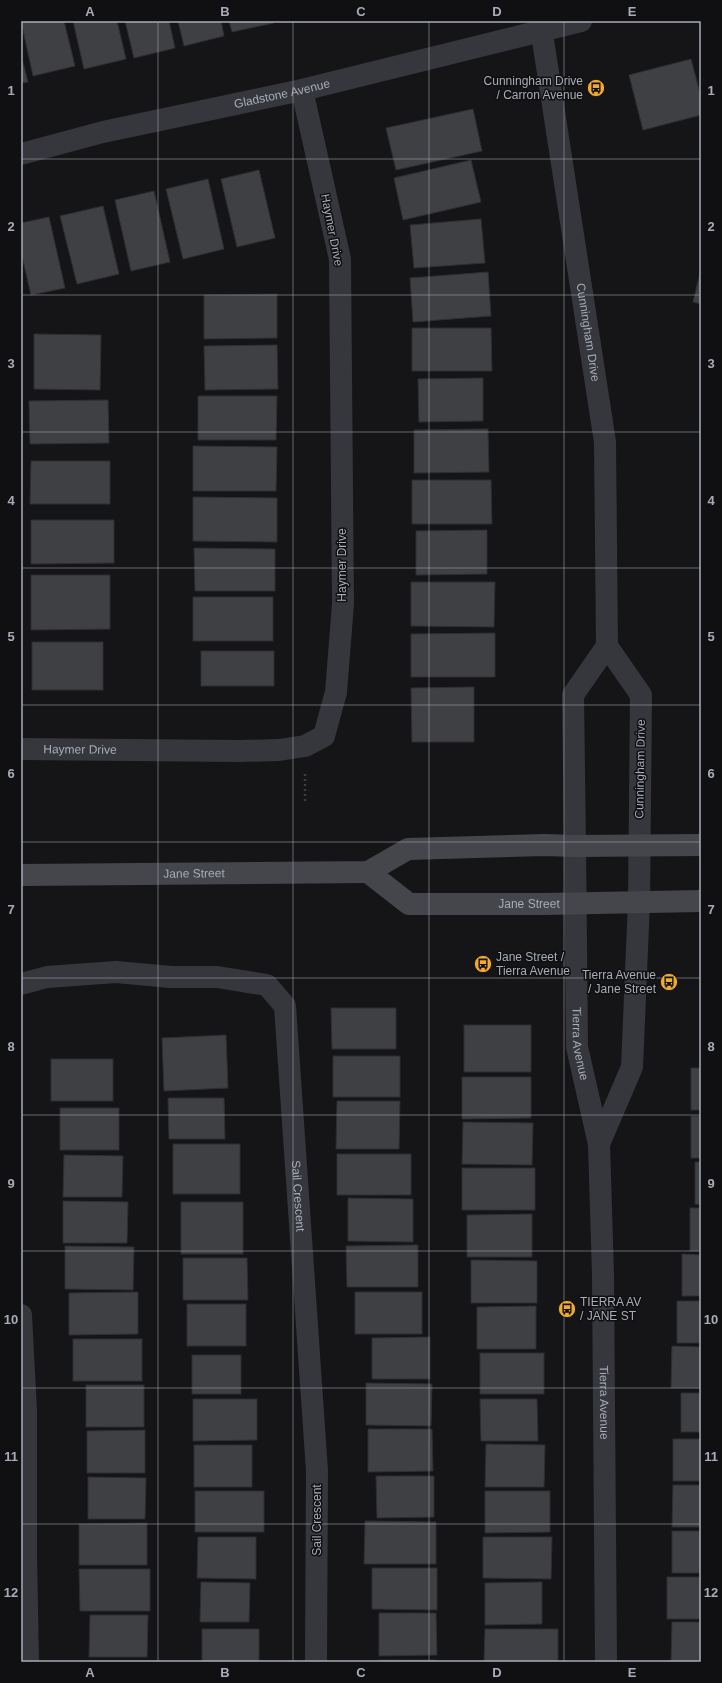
<svg xmlns="http://www.w3.org/2000/svg" width="722" height="1683" viewBox="0 0 722 1683" font-family="Helvetica,sans-serif">
	<rect width="100%" height="100%" fill="#151517"/>
	<!-- building -->
	<g fill="#3f4044" stroke="#2f2f33">
		<polygon points="21,21 64,21 75,66 33,76"/>
		<polygon points="73,21 117,21 126,59 84,69"/>
		<polygon points="125,21 169,21 175,48 134,58"/>
		<polygon points="178,21 221,21 224,36 184,46"/>
		<polygon points="229,21 273,21 274,23 232,32"/>
		<polygon points="21,55 28,82 21,83"/>
		<polygon points="691,59 701,97 701,115 643,130 629,75"/>
		<polygon points="473,109 482,151 396,170 386,128"/>
		<polygon points="471,160 481,202 403,220 394,178"/>
		<polygon points="259,170 275,238 237,247 221,179"/>
		<polygon points="208,179 224,249 183,259 166,189"/>
		<polygon points="154,191 170,262 131,271 115,200"/>
		<polygon points="103,206 119,274 77,284 60,216"/>
		<polygon points="49,217 65,288 31,295 21,252 21,223"/>
		<polygon points="481,219 485,263 414,268 410,225"/>
		<polygon points="701,269 701,304 693,302"/>
		<polygon points="488,272 491,316 413,322 410,278"/>
		<polygon points="277,294 277,338 204,339 204,295"/>
		<polygon points="412,328 491,328 492,371 412,371"/>
		<polygon points="34,334 101,335 100,390 34,389"/>
		<polygon points="277,345 278,389 205,390 204,346"/>
		<polygon points="483,378 483,421 419,422 418,379"/>
		<polygon points="198,396 277,396 276,440 198,440"/>
		<polygon points="108,400 109,443 30,444 29,401"/>
		<polygon points="488,429 489,472 414,473 414,430"/>
		<polygon points="193,446 277,447 276,491 193,491"/>
		<polygon points="31,461 110,461 110,504 30,504"/>
		<polygon points="412,480 491,480 492,524 412,524"/>
		<polygon points="193,497 277,498 277,542 193,541"/>
		<polygon points="31,520 114,520 114,563 31,564"/>
		<polygon points="487,530 487,574 416,575 416,531"/>
		<polygon points="194,548 275,549 275,591 195,591"/>
		<polygon points="31,575 110,575 110,629 31,630"/>
		<polygon points="411,582 495,582 494,627 411,626"/>
		<rect x="193" y="597" width="80" height="44"/>
		<polygon points="495,633 495,677 411,677 411,634"/>
		<rect x="32" y="642" width="71" height="48"/>
		<rect x="201" y="651" width="73" height="35"/>
		<polygon points="474,687 474,742 412,742 411,688"/>
		<polygon points="331,1008 396,1008 396,1049 332,1049"/>
		<rect x="464" y="1025" width="67" height="47"/>
		<polygon points="226,1035 228,1088 164,1091 162,1038"/>
		<rect x="333" y="1056" width="67" height="41"/>
		<rect x="51" y="1059" width="62" height="42"/>
		<rect x="691" y="1068" width="10" height="42"/>
		<polygon points="462,1077 531,1077 531,1118 462,1119"/>
		<polygon points="168,1098 224,1098 225,1139 169,1139"/>
		<polygon points="337,1101 400,1101 399,1149 336,1149"/>
		<rect x="60" y="1108" width="59" height="42"/>
		<rect x="691" y="1116" width="10" height="42"/>
		<polygon points="463,1122 533,1123 532,1165 462,1164"/>
		<rect x="173" y="1144" width="67" height="50"/>
		<rect x="337" y="1154" width="74" height="41"/>
		<polygon points="64,1155 123,1156 122,1197 63,1197"/>
		<polygon points="695,1162 701,1162 701,1205 695,1204"/>
		<rect x="462" y="1168" width="73" height="42"/>
		<polygon points="348,1198 413,1199 413,1242 348,1241"/>
		<polygon points="63,1201 128,1202 127,1243 63,1243"/>
		<rect x="181" y="1202" width="62" height="52"/>
		<rect x="690" y="1208" width="11" height="43"/>
		<polygon points="532,1214 532,1257 467,1257 467,1215"/>
		<polygon points="418,1245 418,1287 347,1287 346,1246"/>
		<polygon points="65,1246 134,1247 133,1290 65,1289"/>
		<polygon points="682,1254 701,1255 701,1296 682,1296"/>
		<polygon points="183,1258 247,1258 248,1300 183,1300"/>
		<polygon points="471,1260 537,1261 537,1303 471,1303"/>
		<polygon points="138,1292 138,1334 69,1335 69,1293"/>
		<rect x="355" y="1292" width="67" height="42"/>
		<rect x="677" y="1301" width="24" height="42"/>
		<rect x="187" y="1304" width="59" height="42"/>
		<polygon points="536,1306 536,1349 477,1349 477,1307"/>
		<polygon points="430,1337 430,1379 372,1379 372,1338"/>
		<rect x="73" y="1339" width="69" height="42"/>
		<polygon points="672,1346 701,1347 701,1388 671,1388"/>
		<rect x="480" y="1353" width="64" height="41"/>
		<rect x="192" y="1355" width="49" height="39"/>
		<polygon points="366,1383 432,1384 431,1426 366,1425"/>
		<rect x="86" y="1385" width="58" height="42"/>
		<rect x="681" y="1393" width="20" height="39"/>
		<polygon points="193,1399 257,1399 257,1440 193,1441"/>
		<polygon points="480,1399 537,1399 538,1441 481,1441"/>
		<polygon points="368,1429 432,1429 433,1471 368,1472"/>
		<polygon points="145,1430 145,1473 87,1473 87,1431"/>
		<rect x="673" y="1439" width="28" height="42"/>
		<polygon points="486,1444 545,1445 544,1487 485,1487"/>
		<rect x="194" y="1445" width="58" height="42"/>
		<polygon points="376,1476 434,1476 434,1517 377,1518"/>
		<polygon points="88,1477 146,1478 145,1519 88,1519"/>
		<polygon points="673,1485 701,1485 701,1527 672,1527"/>
		<rect x="195" y="1491" width="69" height="41"/>
		<polygon points="485,1491 550,1491 550,1532 485,1533"/>
		<polygon points="365,1521 436,1522 436,1564 364,1564"/>
		<polygon points="147,1523 147,1565 79,1565 79,1524"/>
		<rect x="672" y="1531" width="29" height="42"/>
		<polygon points="198,1537 256,1537 256,1579 197,1578"/>
		<polygon points="483,1537 552,1537 551,1579 483,1578"/>
		<polygon points="372,1568 437,1568 437,1610 372,1609"/>
		<polygon points="79,1569 150,1569 150,1611 80,1611"/>
		<rect x="667" y="1577" width="34" height="42"/>
		<polygon points="201,1582 250,1583 249,1622 200,1622"/>
		<polygon points="542,1582 542,1624 485,1625 485,1583"/>
		<polygon points="379,1613 436,1613 437,1655 379,1656"/>
		<polygon points="90,1615 148,1615 147,1657 89,1657"/>
		<polygon points="672,1622 701,1622 701,1662 671,1662"/>
		<rect x="202" y="1629" width="57" height="33"/>
		<polygon points="485,1629 558,1629 558,1662 484,1662"/>
		<rect x="379" y="1660" width="57" height="2"/>
	</g>
	<g fill="none" stroke-linecap="round" stroke-linejoin="round">
		<!-- path -->
		<polyline stroke="#3c3e43" stroke-width="2.5" stroke-dasharray="2 3" stroke-linecap="butt" points="305,801 305,772"/>
		<!-- minor -->
		<g stroke="#36373c" stroke-width="22">
			<path id="s1" d="M21 154 103 132 302 90 581 21"/>
			<path id="s2" d="M21 749 240 751 279 750 305 746 324 736 336 692 343 604 340 259 302 90"/>
			<path id="s3" d="M575 846 577 1047 599 1144 603 1274 606 1662"/>
			<path id="s4" d="M21 984 47 977 116 972 171 977H217L267 985 285 1006 317 1471 316 1662"/>
			<polyline points="599,1144 632,1067 639,902"/>
			<polyline points="21,1315 26,1411 26,1555 28,1662"/>
		</g>
		<!-- tertiary -->
		<g stroke="#36373c" stroke-width="22">
			<path id="s5" d="M540 21 605 442 607 646 641 695 639 902"/>
			<polyline points="575,846 573,695 607,646"/>
		</g>
		<!-- secondary -->
		<g stroke="#44464c" stroke-width="22">
			<path id="s6" d="M368 872 409 904H543L701 901"/>
			<path id="s7" d="M21 875 368 872 408 849 545 845 575 846 701 845"/>
		</g>
	</g>
	<!-- grid -->
	<path fill="none" stroke="#a7acb7" stroke-width="1" stroke-opacity="0.55" d="M158 21V1662M293 21V1662M429 21V1662M564 21V1662M21 159H701M21 295H701M21 432H701M21 568H701M21 705H701M21 842H701M21 978H701M21 1115H701M21 1251H701M21 1388H701M21 1524H701"/>
	<!-- icons -->
	<defs>
		<symbol id="bus-disc" viewBox="-11 -11 22 22"><circle r="9.5" fill="#f1ab32" stroke="#101012"/><path d="M-5-6H5V4H4V6H2V4H-2V6H-4V4H-5ZM-3.5-4V0h7V-4ZM-3.5 1.2v1.5H-2V1.2ZM2 1.2v1.5H3.5V1.2Z" fill="#111"/></symbol>
	</defs>
	<g fill-rule="evenodd">
		<use href="#bus-disc" x="586" y="78" width="20" height="20"/>
		<use href="#bus-disc" x="473" y="954" width="20" height="20"/>
		<use href="#bus-disc" x="659" y="972" width="20" height="20"/>
		<use href="#bus-disc" x="557" y="1299" width="20" height="20"/>
	</g>
	<g text-anchor="middle" stroke-width="3" stroke-linejoin="round" paint-order="stroke">
		<!-- poi labels -->
		<g font-size="12" fill="#a7acb7" stroke="#101012" text-anchor="end">
			<text x="583" y="85">Cunningham Drive<tspan x="583" dy="14">/ Carron Avenue</tspan></text>
			<text x="496" y="961" text-anchor="start">Jane Street /<tspan x="496" dy="14">Tierra Avenue</tspan></text>
			<text x="656" y="979">Tierra Avenue<tspan x="656" dy="14">/ Jane Street</tspan></text>
			<text x="580" y="1306" text-anchor="start">TIERRA AV<tspan x="580" dy="14">/ JANE ST</tspan></text>
		</g>
		<!-- street labels -->
		<g font-size="12" fill="#a7acb7" stroke="#101012">
			<text dy="4" stroke="none"><textPath href="#s1" startOffset="268">Gladstone Avenue</textPath></text>
			<text transform="translate(332 230) rotate(79)" y="4">Haymer Drive</text>
			<text dy="4" stroke="none"><textPath href="#s5" startOffset="315">Cunningham Drive</textPath></text>
			<text transform="translate(342 565) rotate(-90)" y="4">Haymer Drive</text>
			<text dy="4" stroke="none"><textPath href="#s2" startOffset="59">Haymer Drive</textPath></text>
			<text transform="translate(640 769) rotate(-89)" y="4">Cunningham Drive</text>
			<text dy="4" stroke="none"><textPath href="#s7" startOffset="173">Jane Street</textPath></text>
			<text dy="4" stroke="none"><textPath href="#s6" startOffset="172">Jane Street</textPath></text>
			<text dy="4" stroke="none"><textPath href="#s3" startOffset="198">Tierra Avenue</textPath></text>
			<text dy="4" stroke="none"><textPath href="#s4" startOffset="466">Sail Crescent</textPath></text>
			<text dy="4" stroke="none"><textPath href="#s3" startOffset="559">Tierra Avenue</textPath></text>
			<text transform="translate(317 1520) rotate(-90)" y="4">Sail Crescent</text>
		</g>
	</g>
	<!-- border -->
	<rect width="722" height="1683" fill="none" stroke="#101012" stroke-width="44"/>
	<rect x="22" y="22" width="678" height="1639" fill="none" stroke="#a7acb7" stroke-width="1.5"/>
	<g font-size="13" text-anchor="middle" font-weight="bold" fill="#a7acb7">
		<text x="90" y="16">A</text>
		<text x="225" y="16">B</text>
		<text x="361" y="16">C</text>
		<text x="497" y="16">D</text>
		<text x="632" y="16">E</text>
		<text x="11" y="95">1</text>
		<text x="711" y="95">1</text>
		<text x="11" y="231">2</text>
		<text x="711" y="231">2</text>
		<text x="11" y="368">3</text>
		<text x="711" y="368">3</text>
		<text x="11" y="505">4</text>
		<text x="711" y="505">4</text>
		<text x="11" y="641">5</text>
		<text x="711" y="641">5</text>
		<text x="11" y="778">6</text>
		<text x="711" y="778">6</text>
		<text x="11" y="914">7</text>
		<text x="711" y="914">7</text>
		<text x="11" y="1051">8</text>
		<text x="711" y="1051">8</text>
		<text x="11" y="1188">9</text>
		<text x="711" y="1188">9</text>
		<text x="11" y="1324">10</text>
		<text x="711" y="1324">10</text>
		<text x="11" y="1461">11</text>
		<text x="711" y="1461">11</text>
		<text x="11" y="1597">12</text>
		<text x="711" y="1597">12</text>
		<text x="90" y="1677">A</text>
		<text x="225" y="1677">B</text>
		<text x="361" y="1677">C</text>
		<text x="497" y="1677">D</text>
		<text x="632" y="1677">E</text>
	</g>
</svg>
